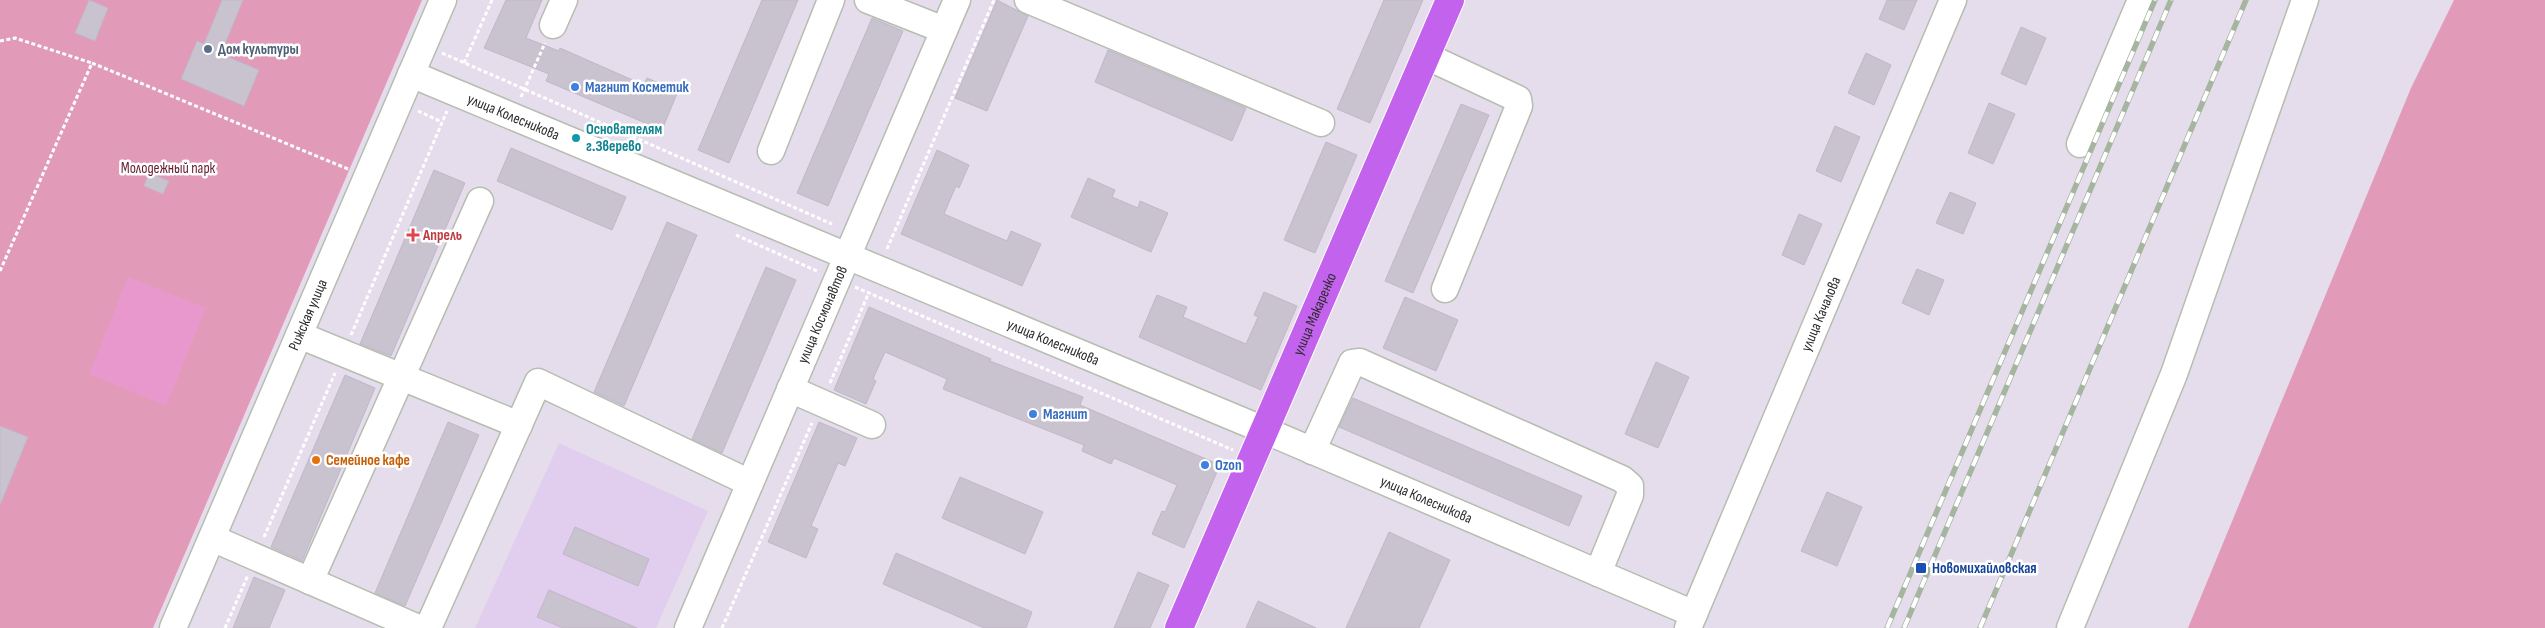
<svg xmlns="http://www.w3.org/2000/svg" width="2545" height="628" viewBox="0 0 2545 628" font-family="'Sofia Sans Condensed',sans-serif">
	<rect width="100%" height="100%" fill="#e5ddec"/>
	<!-- education -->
	<polygon fill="#e1cded" points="559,443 708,511 656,628 475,628"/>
	<!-- green -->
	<g fill="#e19bb8">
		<polygon points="0,0 422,0 153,628 0,628"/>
		<polygon points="2454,0 2545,0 2545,628 2188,628 2411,88"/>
	</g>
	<!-- pitch -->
	<polygon fill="#e898cc" points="128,277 206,308 166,406 89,374"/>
	<!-- building -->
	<g fill="#c9c2cf" stroke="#c1b7c8">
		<polygon points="89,0 108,8 95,41 75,33"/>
		<polygon points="222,0 243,0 221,54 259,70 244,106 181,79 197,41 204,44"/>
		<polygon points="506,0 542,0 526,38 559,51 560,48 644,85 647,78 678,91 662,130 546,81 549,74 484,48"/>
		<polygon points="762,0 798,0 729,163 698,150"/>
		<polygon points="997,0 1028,16 987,111 955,98"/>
		<polygon points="1384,0 1423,0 1370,123 1337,109"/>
		<polygon points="1887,0 1917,0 1904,30 1879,19"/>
		<polygon points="872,18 903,31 828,206 797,193"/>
		<polygon points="2021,27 2046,38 2026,85 2001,74"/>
		<polygon points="1108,50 1246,108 1232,141 1095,82"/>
		<polygon points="1866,53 1891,65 1874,105 1848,93"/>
		<polygon points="1989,103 2015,114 1993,164 1968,153"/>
		<polygon points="1461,104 1489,115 1413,293 1385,281"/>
		<polygon points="1835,126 1860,137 1841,182 1816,171"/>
		<polygon points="1326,142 1357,155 1315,253 1284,240"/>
		<polygon points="511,148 626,197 612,230 497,181"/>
		<polygon points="937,150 969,165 959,188 956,186 944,214 1007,241 1011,231 1041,244 1022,286 901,234"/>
		<polygon points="434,170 465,183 391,356 360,344"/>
		<polygon points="149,173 169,181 163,194 144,186"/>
		<polygon points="1088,178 1115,190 1112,197 1138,208 1140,201 1168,213 1151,252 1071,217"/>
		<polygon points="1950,192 1976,203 1963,234 1936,223"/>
		<polygon points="1799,214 1822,224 1804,265 1782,255"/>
		<polygon points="667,222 697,235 624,406 594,392"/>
		<polygon points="766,267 796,280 722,453 692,439"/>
		<polygon points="1917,269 1944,280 1929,315 1902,303"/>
		<polygon points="1264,292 1297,306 1261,390 1139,337 1157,295 1187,307 1183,317 1246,344 1258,317 1254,315"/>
		<polygon points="1405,297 1458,320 1436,371 1383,348"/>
		<polygon points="869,307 991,359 990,361 1083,397 1080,405 1220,465 1184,548 1152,534 1162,511 1165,512 1177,485 1114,458 1111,464 1082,451 1084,445 943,389 947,379 885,352 873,379 876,381 866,404 834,390"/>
		<polygon points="1656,362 1689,377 1658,448 1625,434"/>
		<polygon points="345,375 375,388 302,561 271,547"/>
		<polygon points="1353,398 1582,496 1569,526 1339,427"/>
		<polygon points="448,422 479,435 405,606 375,593"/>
		<polygon points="819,422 857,438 845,466 838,463 811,526 818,529 806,558 768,542"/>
		<polygon points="0,426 28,437 0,505"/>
		<polygon points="960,477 1043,512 1025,554 942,518"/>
		<polygon points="1827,492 1862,507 1837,566 1801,551"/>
		<polygon points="575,527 649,559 638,586 563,554"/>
		<polygon points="1389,532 1450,560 1419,628 1346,628"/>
		<polygon points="896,553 1032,612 1026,628 984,628 883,584"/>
		<polygon points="1138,572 1169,585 1150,628 1114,628"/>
		<polygon points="254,577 285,590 269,628 233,628"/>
		<polygon points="549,590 595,610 637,628 563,628 537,617"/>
		<polygon points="1258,601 1316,628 1246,628"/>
	</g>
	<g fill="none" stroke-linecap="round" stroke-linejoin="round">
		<defs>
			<g id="minor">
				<polyline points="868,0 944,30"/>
				<polyline points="1028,0 1321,123"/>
				<polyline points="553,25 564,0"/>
				<polyline points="1426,56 1518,99 1519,106 1445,289"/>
				<path id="s1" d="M411 74 1264 430 1694 614"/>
				<polyline points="2080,144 2141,0"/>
				<polyline points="771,151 831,0"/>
				<polyline points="299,335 519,425"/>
				<polyline points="790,389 872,425"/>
				<polyline points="1312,451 1352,363 1360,362 1622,479 1630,486 1630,495 1598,573"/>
				<polyline points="212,538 418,628"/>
				<polyline points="310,581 480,201"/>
				<path id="s2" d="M173 628 443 0"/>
				<polyline points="428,628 538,382 750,483"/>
				<path id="s3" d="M688 628 957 0"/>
				<path id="s4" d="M1688 628 1953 0"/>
				<polyline points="2070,628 2174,374 2305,0"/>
			</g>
			<g id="major">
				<path id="s5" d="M1179 628 1450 0"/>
			</g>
		</defs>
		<!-- minor casing -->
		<use href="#minor" stroke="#b5beb1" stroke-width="29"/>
		<!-- major casing -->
		<use href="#major" stroke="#fff" stroke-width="30"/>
		<!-- path -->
		<g stroke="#fff" stroke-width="3" stroke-dasharray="4 2.5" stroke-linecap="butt">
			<polyline points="0,41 15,38 92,63"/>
			<polyline points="442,53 832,224"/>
			<polyline points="464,63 492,0"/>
			<polyline points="521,97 545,43"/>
			<polyline points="418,111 442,122"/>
			<polyline points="736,235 817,271"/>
			<polyline points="887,249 994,0"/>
			<polyline points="0,271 92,63 348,169"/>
			<polyline points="855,287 1233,450"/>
			<polyline points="351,335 447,111"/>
			<polyline points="830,383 869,292"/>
			<polyline points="264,537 335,373"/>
			<polyline points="225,628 248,575"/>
			<polyline points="722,628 812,423"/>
		</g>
		<!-- minor -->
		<use href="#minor" stroke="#fff" stroke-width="26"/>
		<!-- major -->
		<use href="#major" stroke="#c362ed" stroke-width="28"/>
		<defs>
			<g id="rail">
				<polyline points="1887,628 2155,0"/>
				<polyline points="1904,628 2171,0"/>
				<polyline points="1980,628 2246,0"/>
			</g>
		</defs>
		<!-- rail casing -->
		<use href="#rail" stroke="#a5b5a0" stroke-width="5.5"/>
		<!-- rail -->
		<use href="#rail" stroke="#fff" stroke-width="4" stroke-dasharray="11" stroke-linecap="butt"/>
	</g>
	<!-- markers -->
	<circle fill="#5c6f8a" stroke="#fff" stroke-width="2" cx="208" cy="49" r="5"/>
	<g fill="#3f7fe0" stroke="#fff" stroke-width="2">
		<circle cx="575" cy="87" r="5"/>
		<circle cx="1033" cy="414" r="5"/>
		<circle cx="1205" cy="465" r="5"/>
	</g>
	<circle fill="#0f9aa8" stroke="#fff" stroke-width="2" cx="576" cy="138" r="5"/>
	<path fill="#e0444e" stroke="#fff" stroke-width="2" d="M410.5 227.5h5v5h5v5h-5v5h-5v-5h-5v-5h5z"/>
	<circle fill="#e8710a" stroke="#fff" stroke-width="2" cx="316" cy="460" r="5"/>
	<rect fill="#1a4fb4" stroke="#fff" stroke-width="2" x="1915" y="562" width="12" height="12" rx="2.5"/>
	<g text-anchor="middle" stroke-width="5" stroke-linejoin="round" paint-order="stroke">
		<!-- service labels -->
		<g font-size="15" font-weight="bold" fill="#4e5e75" stroke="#fff" text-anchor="start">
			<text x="218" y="54">Дом культуры</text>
		</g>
		<!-- shop labels -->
		<g font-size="15" font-weight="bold" fill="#366cbe" stroke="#fff" text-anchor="start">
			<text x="585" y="92">Магнит Косметик</text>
			<text x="1043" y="419">Магнит</text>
			<text x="1215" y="470">Ozon</text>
		</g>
		<!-- street labels -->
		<g font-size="15" fill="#2b2b2b" stroke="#fff">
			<text dy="5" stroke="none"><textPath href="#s1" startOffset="111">улица Колесникова</textPath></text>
			<text dy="5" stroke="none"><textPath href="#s2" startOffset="341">Рижская улица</textPath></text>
			<text dy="5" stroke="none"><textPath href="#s3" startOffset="341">улица Космонавтов</textPath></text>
			<text dy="5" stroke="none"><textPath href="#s5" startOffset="342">улица Макаренко</textPath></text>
			<text dy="5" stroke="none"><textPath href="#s4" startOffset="341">улица Качалова</textPath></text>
			<text dy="5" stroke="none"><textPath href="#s1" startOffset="696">улица Колесникова</textPath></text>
			<text dy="5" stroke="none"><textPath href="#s1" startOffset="1101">улица Колесникова</textPath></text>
		</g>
		<!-- culture labels -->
		<g font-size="15" font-weight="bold" fill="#0d838f" stroke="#fff" text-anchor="start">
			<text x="586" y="134">Основателям<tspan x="586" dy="17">г.Зверево</tspan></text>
		</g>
		<!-- park labels -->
		<g font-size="15" fill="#661c31" stroke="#fff">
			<text x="168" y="173">Молодежный парк</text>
		</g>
		<!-- health labels -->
		<g font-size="15" font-weight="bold" fill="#be3a42" stroke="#fff" text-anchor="start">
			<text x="423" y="240">Апрель</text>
		</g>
		<!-- food labels -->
		<g font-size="15" font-weight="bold" fill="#c56008" stroke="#fff" text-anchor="start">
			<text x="326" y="465">Семейное кафе</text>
		</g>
		<!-- transit labels -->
		<g font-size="15" font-weight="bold" fill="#164399" stroke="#fff" text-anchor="start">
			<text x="1932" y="573">Новомихайловская</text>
		</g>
	</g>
</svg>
